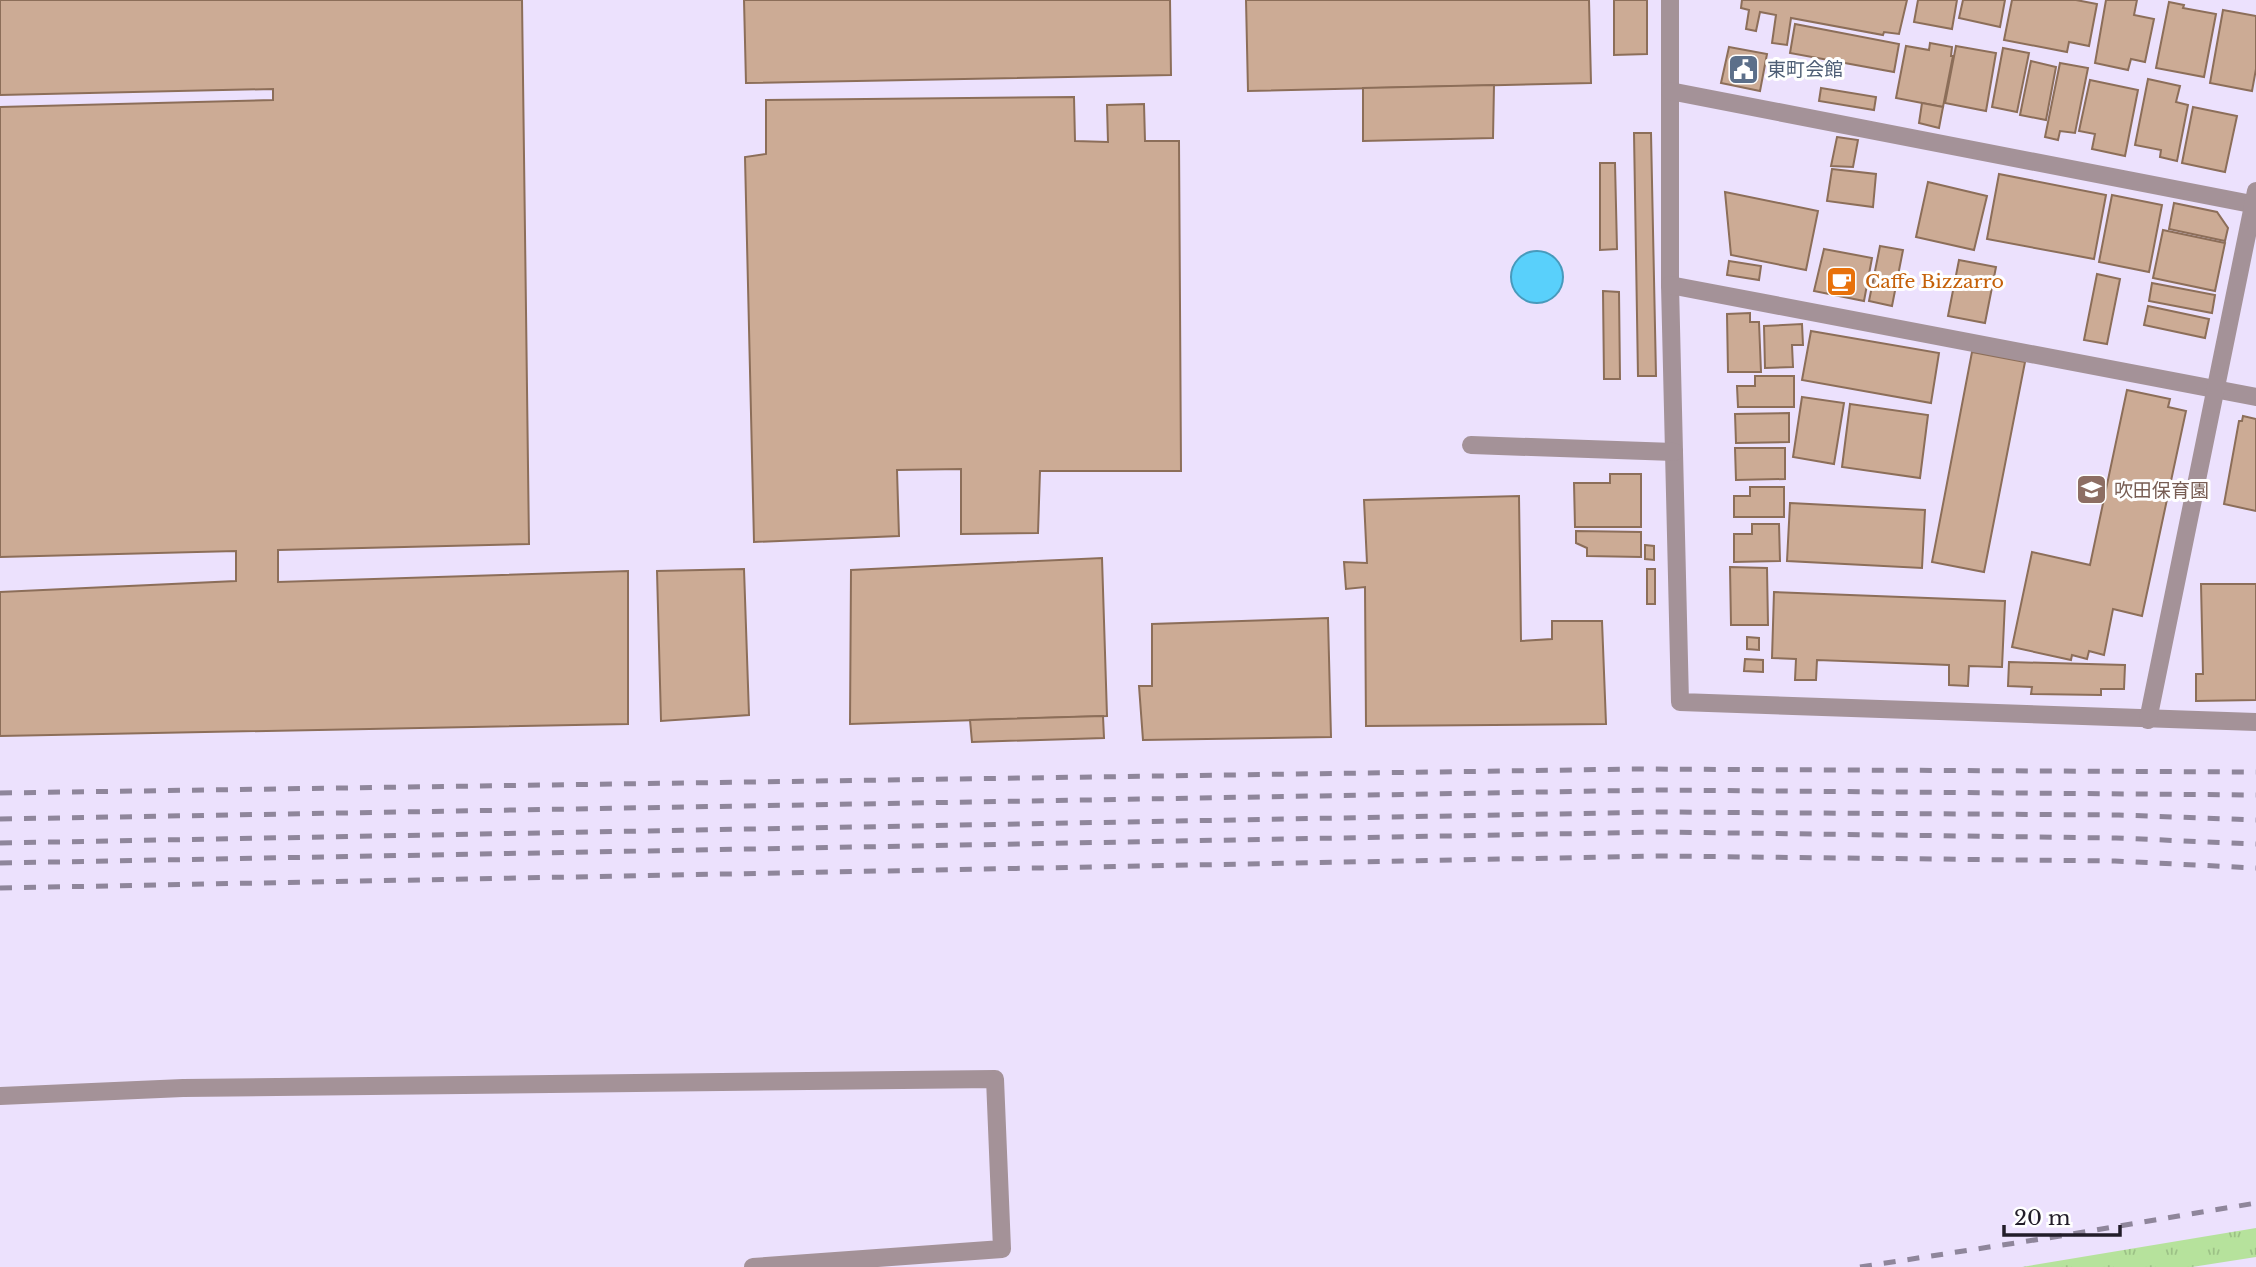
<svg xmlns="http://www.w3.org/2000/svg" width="2256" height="1267" viewBox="0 0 2256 1267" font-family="'Libre Baskerville','Noto Sans JP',serif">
	<defs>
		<pattern id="grass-tufts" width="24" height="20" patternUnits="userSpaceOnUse" patternTransform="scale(1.75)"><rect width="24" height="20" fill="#b6e29c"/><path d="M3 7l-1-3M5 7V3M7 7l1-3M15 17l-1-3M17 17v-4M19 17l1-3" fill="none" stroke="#9cc186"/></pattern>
	</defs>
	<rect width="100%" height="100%" fill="#ece1fd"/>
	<!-- grass -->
	<polygon fill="url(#grass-tufts)" points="2256,1228 2256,1257 2192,1267 2022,1267"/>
	<!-- water -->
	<circle fill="#59d0fb" stroke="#489abc" stroke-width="2" cx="1537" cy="277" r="26"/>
	<!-- building -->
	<g fill="#ccab95" stroke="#8c6e59" stroke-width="2">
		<polygon points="0,0 522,0 529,544 278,550 278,582 628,571 628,724 0,736 0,592 236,581 236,551 0,557 0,107 273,100 273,89 0,95"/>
		<polygon points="744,0 1170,0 1171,75 746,83"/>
		<polygon points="1246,0 1589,0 1591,83 1248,91"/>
		<polygon points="1614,0 1647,0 1647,54 1614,55"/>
		<polygon points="1742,0 1907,0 1899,34 1884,32 1883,35 1791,18 1787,45 1772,43 1776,15 1760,12 1756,31 1746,29 1749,10 1741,8"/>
		<polygon points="1918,0 1957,0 1952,29 1914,22"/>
		<polygon points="1963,0 2005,0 2000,27 1959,18"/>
		<polygon points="2012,0 2076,0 2097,4 2089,46 2069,42 2067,52 2004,40"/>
		<polygon points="2106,0 2137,0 2134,15 2154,19 2145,62 2131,59 2128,70 2095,63"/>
		<polygon points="2169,2 2184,5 2183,8 2216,14 2204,77 2156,68"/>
		<polygon points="2223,10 2256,16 2256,69 2252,91 2210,83"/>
		<polygon points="1795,24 1899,44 1894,72 1790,53"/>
		<polygon points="1930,43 1952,47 1951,56 1953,56 1943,107 1896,98 1906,46 1929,50"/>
		<polygon points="1956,46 1996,53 1986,111 1945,103"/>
		<polygon points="1729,47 1767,54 1760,91 1721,83"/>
		<polygon points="2003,48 2029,53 2017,112 1992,107"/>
		<polygon points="2031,61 2056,67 2046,120 2020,115"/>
		<polygon points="2060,63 2088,68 2075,133 2060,131 2058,140 2045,137"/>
		<polygon points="2148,79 2180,86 2176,102 2188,105 2177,161 2160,157 2161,150 2135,145"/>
		<polygon points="2090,80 2138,90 2125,156 2092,149 2095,134 2079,131"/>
		<polygon points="1494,85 1493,138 1363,141 1363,88"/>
		<polygon points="1821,88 1876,97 1874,110 1819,101"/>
		<polygon points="1074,97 1075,141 1108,142 1107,105 1144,104 1145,141 1179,141 1181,471 1040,471 1038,533 961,534 961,469 897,470 899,536 754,542 745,157 766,154 766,100"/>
		<polygon points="1922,103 1943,107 1939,128 1919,123"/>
		<polygon points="2193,107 2237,116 2225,172 2182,163"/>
		<polygon points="1634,133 1651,133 1656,376 1638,376"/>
		<polygon points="1837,137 1858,140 1853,167 1831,166"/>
		<polygon points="1600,163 1615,163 1617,249 1600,250"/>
		<polygon points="1832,169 1876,174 1873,207 1827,201"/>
		<polygon points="1999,174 2106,195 2094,259 1987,239"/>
		<polygon points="1928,182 1987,196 1974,250 1916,237"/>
		<polygon points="1725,192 1818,211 1806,270 1731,255"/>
		<polygon points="2112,195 2162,205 2149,272 2099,262"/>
		<polygon points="2174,203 2217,212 2228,228 2225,241 2169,229"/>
		<polygon points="2163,230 2225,243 2215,291 2153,278"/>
		<polygon points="1880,246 1903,250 1892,306 1869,301"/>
		<polygon points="1824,249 1872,258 1864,301 1814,291"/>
		<polygon points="1959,260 1996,267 1985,323 1948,316"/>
		<polygon points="1729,261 1761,266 1759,280 1727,275"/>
		<polygon points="2097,274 2120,279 2107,344 2084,340"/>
		<polygon points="2152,283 2215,295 2212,313 2149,301"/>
		<polygon points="1603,291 1619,292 1620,379 1604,379"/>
		<polygon points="2148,306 2209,319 2205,338 2144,325"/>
		<polygon points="1750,313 1750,322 1759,322 1761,372 1728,372 1727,314"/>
		<polygon points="1802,324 1803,345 1792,345 1793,367 1765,368 1764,326"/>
		<polygon points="1811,331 1939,353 1931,403 1802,380"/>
		<polygon points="1972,352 2025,362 1984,572 1932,562"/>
		<polygon points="1755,376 1794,376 1794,407 1738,407 1737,386 1755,386"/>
		<polygon points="2127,390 2170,399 2168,407 2186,411 2142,616 2113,609 2104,655 2089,651 2087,659 2072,655 2071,660 2012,647 2032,552 2090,565"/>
		<polygon points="1802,397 1844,403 1834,464 1793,457"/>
		<polygon points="1850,404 1928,415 1920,478 1842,467"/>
		<polygon points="1789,413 1789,442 1736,443 1735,414"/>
		<polygon points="2243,416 2256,419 2256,511 2224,504 2239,421 2242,421"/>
		<polygon points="1735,448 1785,448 1785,479 1736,480"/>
		<polygon points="1610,474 1641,474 1641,527 1575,527 1574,483 1610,483"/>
		<polygon points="1750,487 1784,487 1784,517 1734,517 1734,496 1750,496"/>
		<polygon points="1519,496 1521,641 1552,639 1552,621 1602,621 1606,724 1366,726 1365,587 1346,589 1344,562 1367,563 1364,500"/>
		<polygon points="1790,503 1925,510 1922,568 1787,561"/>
		<polygon points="1752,524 1779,524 1780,561 1734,562 1734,534 1752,534"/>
		<polygon points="1576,531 1641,532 1641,557 1587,556 1587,548 1576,543"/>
		<polygon points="1645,545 1654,546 1654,560 1645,559"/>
		<polygon points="1102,558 1107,716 850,724 851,570"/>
		<polygon points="1730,567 1767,568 1768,625 1731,625"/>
		<polygon points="744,569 749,715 661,721 657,571"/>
		<rect x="1647" y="569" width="8" height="35"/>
		<polygon points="2201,584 2256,584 2256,700 2196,701 2196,674 2203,674"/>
		<polygon points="1774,592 2005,601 2002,667 1969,666 1968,686 1949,685 1949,665 1817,660 1816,680 1795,680 1796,659 1772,658"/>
		<polygon points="1328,618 1331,737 1143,740 1139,686 1152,686 1152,624"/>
		<polygon points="1747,637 1759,638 1759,650 1747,649"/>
		<polygon points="1745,659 1763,660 1763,672 1744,671"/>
		<polygon points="2009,662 2125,665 2124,689 2101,689 2101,695 2031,694 2032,687 2008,686"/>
		<polygon points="1103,716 1104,738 972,742 970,720"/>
	</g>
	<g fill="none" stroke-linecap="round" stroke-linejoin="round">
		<!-- minor -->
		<g stroke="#a49298" stroke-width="18">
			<polyline points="1670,0 1670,285 1680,702 2256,722"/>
			<polyline points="1670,91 2256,205"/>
			<polyline points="1670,285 2256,397"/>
			<polyline points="1471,445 1674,452"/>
			<polyline points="2148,720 2256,191"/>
			<polyline points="0,1096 183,1088 995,1079 1002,1249 753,1267"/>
		</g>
		<!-- rail -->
		<g stroke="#8f869b" stroke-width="5" stroke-dasharray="12 12" stroke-linecap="butt">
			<polyline points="0,793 1638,769 2256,772"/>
			<polyline points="0,819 1657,790 2256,795"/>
			<polyline points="0,843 1661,812 2119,815 2256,820"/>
			<polyline points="0,863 1660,832 2116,838 2256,844"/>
			<polyline points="0,888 1660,856 2115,861 2256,868"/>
			<polyline points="1860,1267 2054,1237 2256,1203"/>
		</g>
	</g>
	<!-- icons -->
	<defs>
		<symbol id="civic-square" viewBox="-11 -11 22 22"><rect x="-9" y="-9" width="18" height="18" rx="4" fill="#5c6f8a" stroke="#fff"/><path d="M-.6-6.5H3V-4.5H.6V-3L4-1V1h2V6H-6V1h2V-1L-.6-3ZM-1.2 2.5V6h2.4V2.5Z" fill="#fff"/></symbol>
		<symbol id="cafe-square" viewBox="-11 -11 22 22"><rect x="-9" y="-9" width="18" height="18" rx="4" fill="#e8710a" stroke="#fff"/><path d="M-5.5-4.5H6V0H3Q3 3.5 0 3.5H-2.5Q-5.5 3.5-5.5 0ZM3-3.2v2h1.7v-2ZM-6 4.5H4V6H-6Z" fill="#fff"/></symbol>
		<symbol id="school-square" viewBox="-11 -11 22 22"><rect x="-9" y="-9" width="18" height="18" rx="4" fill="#8d6e63" stroke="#fff"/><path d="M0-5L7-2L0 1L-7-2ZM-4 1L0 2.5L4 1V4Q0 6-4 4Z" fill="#fff"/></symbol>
	</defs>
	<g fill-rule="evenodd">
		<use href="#civic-square" x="1726" y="52" width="35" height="35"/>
		<use href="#cafe-square" x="1824" y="264" width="35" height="35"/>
		<use href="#school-square" x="2074" y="472" width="35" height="35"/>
	</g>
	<g text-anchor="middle" stroke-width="6" stroke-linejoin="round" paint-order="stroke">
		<!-- service labels -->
		<g font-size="19" fill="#4e5e75" stroke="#fff" text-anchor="start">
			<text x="1767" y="76">東町会館</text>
		</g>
		<!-- food labels -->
		<g font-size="19" fill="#c56008" stroke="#fff" text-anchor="start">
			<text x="1865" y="288">Caffe Bizzarro</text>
		</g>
		<!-- education labels -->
		<g font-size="19" fill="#785e54" stroke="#fff" text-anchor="start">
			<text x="2114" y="497">吹田保育園</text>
		</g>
	</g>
	<!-- scale -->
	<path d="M2004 1225v10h116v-10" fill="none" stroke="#221d29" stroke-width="3.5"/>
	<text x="2014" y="1225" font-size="21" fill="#221d29" stroke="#ffffff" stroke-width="5" paint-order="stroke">20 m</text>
</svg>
